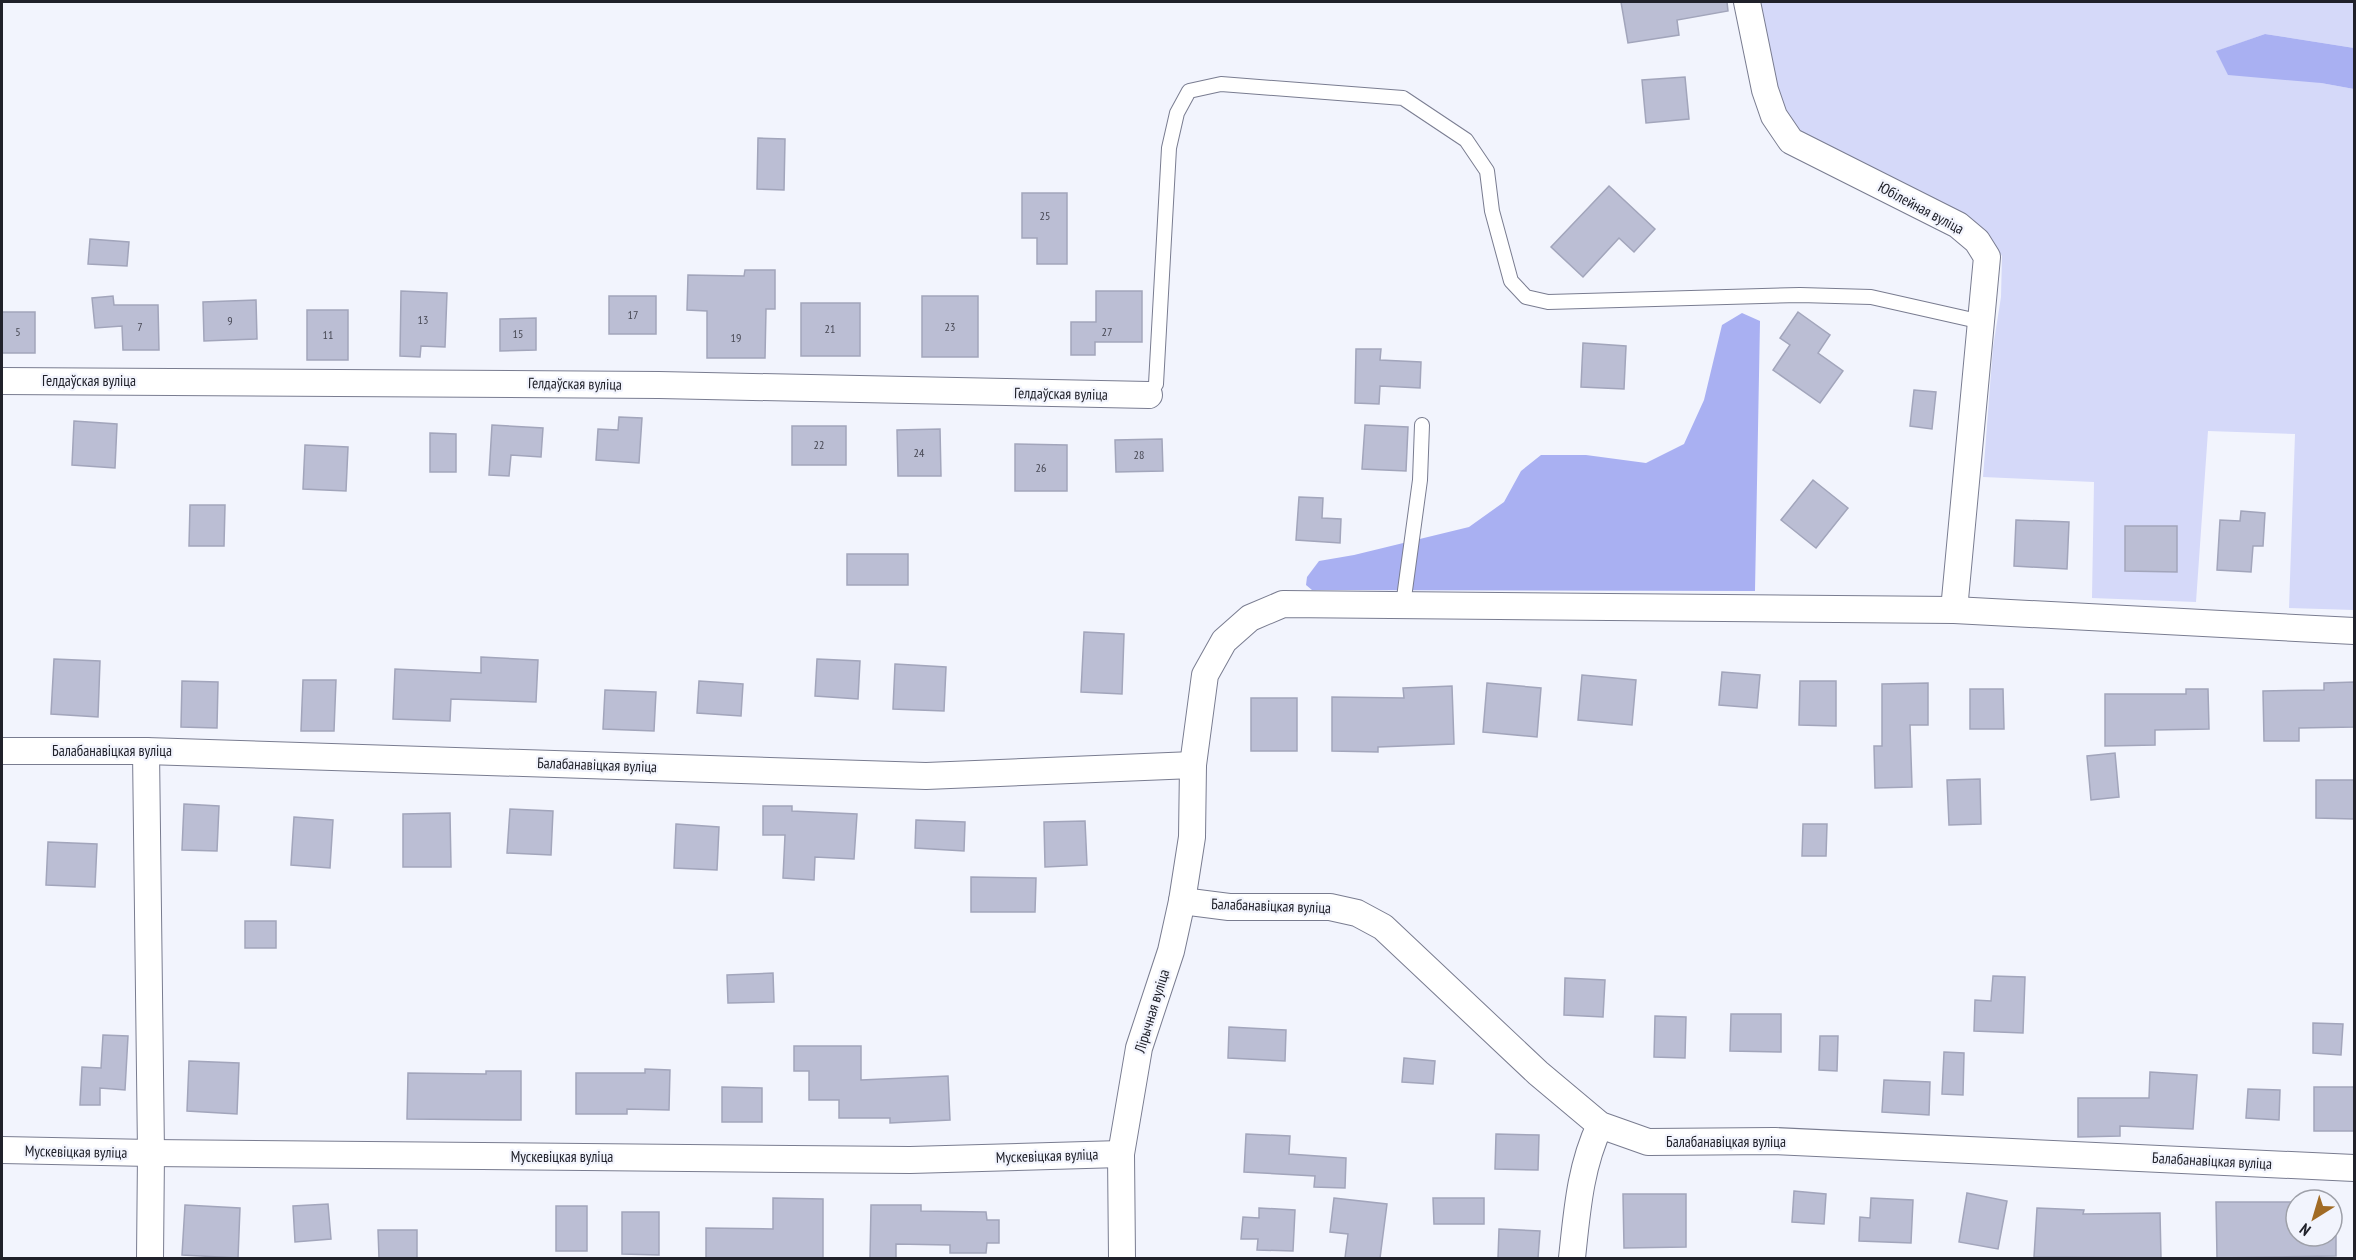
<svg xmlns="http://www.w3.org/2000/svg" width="2356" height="1260" viewBox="0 0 2356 1260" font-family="'PT Sans Narrow',sans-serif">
	<rect width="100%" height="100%" fill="#f2f4fd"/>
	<!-- green -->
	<polygon fill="#d5d9f9" points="1759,2 2354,2 2354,48 2265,34 2217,51 2321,83 2354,89 2354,610 2289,608 2295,434 2208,431 2196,602 2092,598 2094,482 1983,477 1993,347 2001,297 2002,256 1983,231 1802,134 1785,109 1773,79"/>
	<!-- forest -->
	<g fill="#a9b0f2">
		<polygon points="2265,34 2354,48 2354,89 2321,83 2228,75 2216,51"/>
		<polygon points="1742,313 1760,321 1755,591 1312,590 1306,585 1307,577 1319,561 1354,555 1469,527 1504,502 1521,471 1541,455 1586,455 1646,463 1684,444 1704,400 1722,325"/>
	</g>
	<!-- building -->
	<g fill="#bbbed4" stroke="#a2a5bb" stroke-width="1.5">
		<polygon points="1621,2 1727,2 1728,11 1677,20 1679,35 1628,43"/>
		<polygon points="1685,77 1689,119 1646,123 1642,80"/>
		<polygon points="758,138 785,139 784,190 757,189"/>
		<polygon points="1609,186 1655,229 1634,252 1619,238 1583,277 1551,247"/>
		<polygon points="1022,193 1067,193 1067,264 1037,264 1037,238 1022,238"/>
		<polygon points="90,239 129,242 127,266 88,264"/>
		<polygon points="745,270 775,270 775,309 766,309 765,358 707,358 707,311 687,310 688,275 744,276"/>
		<polygon points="401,291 447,293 445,347 421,346 420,357 400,356"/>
		<polygon points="1096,291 1142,291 1142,342 1095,342 1095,355 1071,355 1071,322 1096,322"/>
		<polygon points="113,296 114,305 158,305 159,350 123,350 122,326 95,328 92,298"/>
		<rect x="609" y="296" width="47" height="38"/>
		<rect x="922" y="296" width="56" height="61"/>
		<polygon points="256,300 257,339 204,341 203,302"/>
		<rect x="801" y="303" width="59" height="53"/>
		<rect x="307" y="310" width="41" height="50"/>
		<rect x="2" y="312" width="33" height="41"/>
		<polygon points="1798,312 1830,335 1818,353 1843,371 1820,403 1773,370 1790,345 1780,338"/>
		<polygon points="536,318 536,350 500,351 500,319"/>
		<polygon points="1583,343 1626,346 1624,389 1581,387"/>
		<polygon points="1356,349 1381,349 1380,360 1421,362 1420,388 1380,386 1379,404 1355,403"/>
		<polygon points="1914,390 1936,392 1932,429 1910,426"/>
		<polygon points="619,417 642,418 639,463 596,460 598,429 618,430"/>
		<polygon points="74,421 117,424 115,468 72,465"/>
		<polygon points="492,425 543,428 541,457 511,455 509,476 489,475"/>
		<polygon points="1365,425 1408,427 1406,471 1362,469"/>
		<rect x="792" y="426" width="54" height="39"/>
		<polygon points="940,429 941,476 898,476 897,430"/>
		<polygon points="430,433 456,434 456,472 430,472"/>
		<polygon points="1162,439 1163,471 1116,472 1115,440"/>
		<polygon points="1015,444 1067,445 1067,491 1015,491"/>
		<polygon points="305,445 348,447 346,491 303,489"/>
		<polygon points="1813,480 1848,508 1816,548 1781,520"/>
		<polygon points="1299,497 1323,498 1322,518 1341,519 1340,543 1296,540"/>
		<polygon points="190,505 225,505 224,546 189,546"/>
		<polygon points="2241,511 2265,513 2263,546 2253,546 2251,572 2217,570 2220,520 2240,521"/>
		<polygon points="2016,520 2069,522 2067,569 2014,566"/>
		<polygon points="2125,526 2177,526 2177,572 2125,571"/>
		<rect x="847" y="554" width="61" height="31"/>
		<polygon points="1084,632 1124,634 1122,694 1081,692"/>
		<polygon points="481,657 538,660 536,702 451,699 450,721 393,719 395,669 481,673"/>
		<polygon points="54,659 100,661 98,717 51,714"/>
		<polygon points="817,659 860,661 858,699 815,696"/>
		<polygon points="895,664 946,667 944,711 893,709"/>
		<polygon points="1722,672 1760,675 1757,708 1719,705"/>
		<polygon points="1582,675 1636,680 1632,725 1578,720"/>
		<polygon points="303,680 336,680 334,731 301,731"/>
		<polygon points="182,681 218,682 217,728 181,727"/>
		<polygon points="699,681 743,684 741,716 697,713"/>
		<polygon points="1800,681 1836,681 1836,726 1799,725"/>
		<polygon points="2355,682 2355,727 2299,728 2299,741 2264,741 2263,691 2324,690 2324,683"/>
		<polygon points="1487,683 1541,688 1537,737 1483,732"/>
		<polygon points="1928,683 1928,725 1910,725 1912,787 1875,788 1874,746 1882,746 1882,684"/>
		<polygon points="1452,686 1454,744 1378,747 1378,752 1332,751 1332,697 1404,698 1403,688"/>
		<polygon points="1970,689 2003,689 2004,729 1970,729"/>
		<polygon points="2186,689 2208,689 2209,729 2155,730 2155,745 2105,746 2105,694 2186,694"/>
		<polygon points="605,690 656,692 654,731 603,729"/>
		<rect x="1251" y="698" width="46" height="53"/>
		<polygon points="2115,753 2119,797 2091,800 2087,756"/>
		<polygon points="1980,779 1981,824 1949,825 1947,780"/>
		<polygon points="2316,780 2354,780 2354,819 2316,818"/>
		<polygon points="184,804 219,806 217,851 182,850"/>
		<polygon points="763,806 792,806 792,811 857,814 854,859 815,857 814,880 783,878 785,835 763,835"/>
		<polygon points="510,809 553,811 551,855 507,853"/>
		<polygon points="450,813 451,867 403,867 403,814"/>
		<polygon points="294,817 333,820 330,868 291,865"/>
		<polygon points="916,820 965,822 964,851 915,848"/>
		<polygon points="1085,821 1087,865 1045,867 1044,822"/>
		<polygon points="676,824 719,827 717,870 674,868"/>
		<polygon points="1803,824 1827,824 1826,856 1802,856"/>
		<polygon points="48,842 97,844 95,887 46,885"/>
		<polygon points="971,877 1036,878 1035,912 971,912"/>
		<rect x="245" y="921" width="31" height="27"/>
		<polygon points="773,973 774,1002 728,1003 727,975"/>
		<polygon points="1993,976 2025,977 2023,1033 1974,1031 1975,1000 1991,1001"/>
		<polygon points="1565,978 1605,980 1603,1017 1564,1015"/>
		<polygon points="1731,1014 1781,1014 1781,1052 1730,1051"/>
		<polygon points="1655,1016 1686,1017 1685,1058 1654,1057"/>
		<polygon points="2313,1023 2343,1024 2341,1055 2313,1053"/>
		<polygon points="1229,1027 1286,1030 1285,1061 1228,1058"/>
		<polygon points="103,1035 128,1036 125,1090 100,1088 100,1105 80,1105 82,1067 101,1068"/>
		<polygon points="1820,1036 1838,1036 1837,1071 1819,1070"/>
		<polygon points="794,1046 861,1046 861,1080 948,1076 950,1120 890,1123 890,1118 839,1118 839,1100 809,1100 809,1071 794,1071"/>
		<polygon points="1944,1052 1964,1053 1963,1095 1942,1094"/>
		<polygon points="1404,1058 1435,1061 1433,1084 1402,1082"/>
		<polygon points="189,1061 239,1063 237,1114 187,1111"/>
		<polygon points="645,1069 670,1070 669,1110 627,1109 627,1114 576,1114 576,1073 645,1073"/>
		<polygon points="486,1071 521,1071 521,1120 407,1119 408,1073 486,1074"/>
		<polygon points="2150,1072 2197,1075 2193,1129 2120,1126 2120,1136 2078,1137 2078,1098 2149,1098"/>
		<polygon points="1884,1080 1930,1082 1929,1115 1882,1112"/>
		<polygon points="722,1087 762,1088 762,1122 722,1122"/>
		<polygon points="2314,1087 2354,1087 2355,1131 2314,1131"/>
		<polygon points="2248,1089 2280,1090 2279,1120 2246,1118"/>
		<polygon points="1246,1134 1290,1136 1289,1154 1346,1158 1345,1188 1314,1187 1315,1176 1244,1172"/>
		<polygon points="1496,1134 1539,1135 1538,1170 1495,1169"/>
		<polygon points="1794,1191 1826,1194 1824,1224 1792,1222"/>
		<polygon points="1967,1193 2007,1201 1998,1249 1959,1242"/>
		<polygon points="1623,1194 1686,1194 1686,1247 1624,1248"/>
		<polygon points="773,1198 823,1199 823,1258 706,1258 706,1228 773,1229"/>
		<polygon points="1334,1198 1387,1204 1380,1258 1345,1258 1348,1234 1330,1232"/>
		<polygon points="1433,1198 1484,1198 1484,1224 1434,1224"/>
		<polygon points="1871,1198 1913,1200 1911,1243 1859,1241 1860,1217 1870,1218"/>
		<polygon points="2216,1202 2296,1202 2296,1236 2336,1236 2336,1256 2217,1258"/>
		<polygon points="328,1204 331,1239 295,1242 293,1206"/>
		<polygon points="185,1205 240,1208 238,1258 182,1255"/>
		<polygon points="871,1205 921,1205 921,1211 986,1212 987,1220 999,1220 999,1243 987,1243 986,1253 950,1253 950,1245 896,1244 896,1258 870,1258"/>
		<rect x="556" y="1206" width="31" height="45"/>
		<polygon points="1259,1208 1295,1210 1293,1251 1257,1250 1258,1239 1241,1239 1243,1217 1259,1218"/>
		<polygon points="2037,1208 2084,1210 2083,1214 2160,1213 2161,1258 2034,1257"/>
		<polygon points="622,1212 659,1212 659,1255 622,1254"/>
		<polygon points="1499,1229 1540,1231 1538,1258 1498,1258"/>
		<polygon points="378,1230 417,1230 417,1258 379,1258"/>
	</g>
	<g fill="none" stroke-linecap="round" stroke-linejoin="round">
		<defs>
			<g id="lane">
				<polyline points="1149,395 1156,384 1169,148 1177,113 1189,91 1221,84 1403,98 1466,140 1487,171 1492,211 1511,281 1526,297 1548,302 1800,295 1871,297 1982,322"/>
				<polyline points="1403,605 1420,480 1422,425"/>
			</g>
			<g id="street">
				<polyline points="1747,2 1765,90 1774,116 1791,141 1958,225 1977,241 1987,257 1954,610"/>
				<polyline points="2,381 659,385 1149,395"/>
				<polyline points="2,751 146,751 926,776 1193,765"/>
				<polyline points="146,751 151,1153 150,1258"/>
				<polyline points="1182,901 1229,907 1330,907 1357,913 1383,927 1538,1073 1600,1125 1648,1142 1775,1141 2354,1168"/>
				<polyline points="2,1150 151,1153 910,1160 1121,1154"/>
				<polyline points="1122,1258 1121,1154 1139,1048 1171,951 1182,901 1192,837 1193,765 1205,675 1224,641 1250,618 1283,604 1954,610 2354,631"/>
				<path d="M1572 1258C1577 1212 1580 1167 1600 1125"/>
			</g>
		</defs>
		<!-- lane casing -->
		<use href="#lane" stroke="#797c90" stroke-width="16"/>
		<!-- street casing -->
		<use href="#street" stroke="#797c90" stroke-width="28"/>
		<!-- lane -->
		<use href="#lane" stroke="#fff" stroke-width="14"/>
		<!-- street -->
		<use href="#street" stroke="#fff" stroke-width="26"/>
	</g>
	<g text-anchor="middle" stroke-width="4.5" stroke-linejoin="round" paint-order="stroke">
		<!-- number labels -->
		<g font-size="12" fill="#474854">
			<text x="1045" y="220">25</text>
			<text x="633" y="319">17</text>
			<text x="423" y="324">13</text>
			<text x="230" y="325">9</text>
			<text x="140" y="331">7</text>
			<text x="950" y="331">23</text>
			<text x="830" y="333">21</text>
			<text x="18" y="336">5</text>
			<text x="1107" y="336">27</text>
			<text x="518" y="338">15</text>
			<text x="328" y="339">11</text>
			<text x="736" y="342">19</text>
			<text x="819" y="449">22</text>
			<text x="919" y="457">24</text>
			<text x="1139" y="459">28</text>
			<text x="1041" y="472">26</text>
		</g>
		<!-- street labels -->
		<g font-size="15" fill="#20212a" stroke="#f2f4fd">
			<text transform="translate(1921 208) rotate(28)" y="5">Юбілейная вуліца</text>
			<text x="89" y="386">Гелдаўская вуліца</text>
			<text transform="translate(575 384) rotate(1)" y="5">Гелдаўская вуліца</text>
			<text transform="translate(1061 394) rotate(1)" y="5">Гелдаўская вуліца</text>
			<text x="112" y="756">Балабанавіцкая вуліца</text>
			<text transform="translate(597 765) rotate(2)" y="5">Балабанавіцкая вуліца</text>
			<text transform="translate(1271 906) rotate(2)" y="5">Балабанавіцкая вуліца</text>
			<text transform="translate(1152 1011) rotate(-73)" y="5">Лірычная вуліца</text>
			<text x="1726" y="1147">Балабанавіцкая вуліца</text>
			<text transform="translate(76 1152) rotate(1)" y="5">Мускевіцкая вуліца</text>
			<text transform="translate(1047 1156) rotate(-2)" y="5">Мускевіцкая вуліца</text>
			<text x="562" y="1162">Мускевіцкая вуліца</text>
			<text transform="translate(2212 1161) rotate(3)" y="5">Балабанавіцкая вуліца</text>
		</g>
	</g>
	<!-- border -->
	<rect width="2356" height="1260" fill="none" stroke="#20212a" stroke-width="6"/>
	<!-- north arrow -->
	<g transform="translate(2314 1218) rotate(217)"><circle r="28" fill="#f2f4fd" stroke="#9ea0a9" stroke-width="1.5"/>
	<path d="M0-4.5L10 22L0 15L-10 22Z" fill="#a16b25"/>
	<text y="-9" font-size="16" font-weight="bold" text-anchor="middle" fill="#20212a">N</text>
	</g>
</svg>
